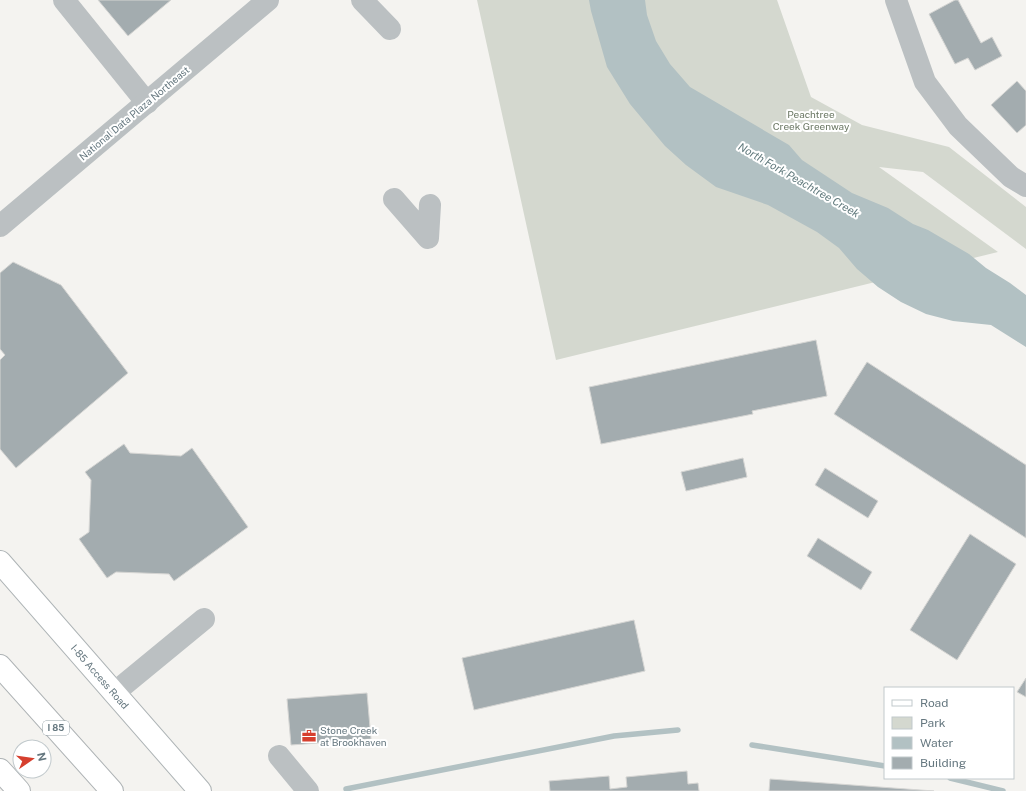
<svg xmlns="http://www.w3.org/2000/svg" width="1026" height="791" viewBox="0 0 1026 791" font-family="'Public Sans',sans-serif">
	<rect width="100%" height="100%" fill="#f4f3f0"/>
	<!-- green -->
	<polygon fill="#d4d8cf" points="477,0 777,0 811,97 862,125 949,147 1026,207 1026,249 923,172 879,167 998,252 556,360"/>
	<!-- water -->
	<polygon fill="#b2c1c3" points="589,0 645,0 647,15 656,41 670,64 690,87 789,145 802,160 852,193 888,208 913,224 928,230 969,254 986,268 1010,283 1026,295 1026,347 991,325 953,321 926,314 901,302 878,287 857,269 839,248 817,232 768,205 716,187 686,165 665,146 630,104 607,67 591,11"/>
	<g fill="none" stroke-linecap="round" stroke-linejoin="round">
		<!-- stream -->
		<g stroke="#b2c1c3" stroke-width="5.5">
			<polyline points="752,745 885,766"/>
			<polyline points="950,778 1003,791"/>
			<polyline points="346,789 614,736 678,730"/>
		</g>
	</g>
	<!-- building -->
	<g fill="#a3acaf" stroke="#d5d5d3">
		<polygon points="98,0 171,0 128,36"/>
		<polygon points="955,0 958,0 981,43 992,37 1002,56 975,70 968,58 955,64 929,14"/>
		<polygon points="1017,81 1026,91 1026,125 1017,133 991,105"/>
		<polygon points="13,262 61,285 128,373 16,468 0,449 0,360 5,355 0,349 0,273"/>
		<polygon points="816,340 827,396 752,411 753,414 601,444 589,387"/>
		<polygon points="867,362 1026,465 1026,538 834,414"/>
		<polygon points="124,444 130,453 181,456 192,448 248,527 174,581 169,574 116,572 107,578 79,539 89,532 91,480 85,472"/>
		<polygon points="743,458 747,477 686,491 681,472"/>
		<polygon points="825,468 878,501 868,518 815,485"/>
		<polygon points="970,534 1016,564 957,660 910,630"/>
		<polygon points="818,538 872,572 861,590 807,556"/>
		<polygon points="634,620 645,671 474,710 462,658"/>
		<polygon points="1026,678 1026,697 1017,692"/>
		<polygon points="367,693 371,739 291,745 287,699"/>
		<polygon points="687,771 688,784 698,783 699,791 550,791 549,781 609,776 610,789 627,787 626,777"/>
		<polygon points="770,779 934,791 769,791"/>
	</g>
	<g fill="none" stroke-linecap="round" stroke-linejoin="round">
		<defs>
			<g id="major">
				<path id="s1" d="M0 562 200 791"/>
			</g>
			<g id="highway">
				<polyline points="0,666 112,791"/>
				<polyline points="0,770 19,791"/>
			</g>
		</defs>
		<!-- major casing -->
		<use href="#major" stroke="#aeb4b6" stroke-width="24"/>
		<!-- highway casing -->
		<use href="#highway" stroke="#aeb3b5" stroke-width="24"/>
		<!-- minor -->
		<g stroke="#bbc0c2" stroke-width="22">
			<polyline points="64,0 147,103"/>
			<polyline points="362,0 390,29"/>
			<polyline points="896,0 925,82 958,126 1011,177 1026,186"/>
			<polyline points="394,199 428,238 430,205"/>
			<polyline points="0,226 268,0"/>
			<polyline points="114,693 204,619"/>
			<polyline points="279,756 308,791"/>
		</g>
		<!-- major -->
		<use href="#major" stroke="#fff" stroke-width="22"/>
		<!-- highway -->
		<use href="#highway" stroke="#fff" stroke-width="22"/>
	</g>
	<!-- icons -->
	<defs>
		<symbol id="office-bare" viewBox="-9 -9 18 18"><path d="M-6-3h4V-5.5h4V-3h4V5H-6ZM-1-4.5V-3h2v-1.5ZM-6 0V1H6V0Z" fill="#d63f2e" stroke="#fff" stroke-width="2.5" paint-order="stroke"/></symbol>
	</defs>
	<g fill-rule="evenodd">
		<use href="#office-bare" x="299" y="726" width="20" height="20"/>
	</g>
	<g text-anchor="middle" stroke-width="4" stroke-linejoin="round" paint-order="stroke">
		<!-- shield labels -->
		<rect fill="#fff" stroke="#93a0a5" stroke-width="1" x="43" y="721" width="26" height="14" rx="3"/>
		<g font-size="9" font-weight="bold" fill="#65777f">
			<text x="56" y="731">I 85</text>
		</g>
		<!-- street labels -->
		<g font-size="10" fill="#65777f" stroke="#fff">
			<text transform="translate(134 113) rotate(-40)" y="4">National Data Plaza Northeast</text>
			<text dy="4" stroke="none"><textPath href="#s1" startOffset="152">I-85 Access Road</textPath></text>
		</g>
		<!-- park labels -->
		<g font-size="10" fill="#6a7763" stroke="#fff">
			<text x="811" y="118">Peachtree<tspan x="811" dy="12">Creek Greenway</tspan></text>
		</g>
		<!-- poi labels -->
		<g font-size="10" fill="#65777f" stroke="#fff" text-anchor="start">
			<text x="320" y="734">Stone Creek<tspan x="320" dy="12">at Brookhaven</tspan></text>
		</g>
		<!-- water labels -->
		<g font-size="11" font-style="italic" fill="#60797c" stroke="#fff">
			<text transform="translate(799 180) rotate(30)" y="4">North Fork Peachtree Creek</text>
		</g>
	</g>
	<!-- legend -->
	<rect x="884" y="687" width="130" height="92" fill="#ffffff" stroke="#c1c9cc"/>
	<rect x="892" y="700" width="20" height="6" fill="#ffffff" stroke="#c1c9cc"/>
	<text x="920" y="707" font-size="12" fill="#65777f">Road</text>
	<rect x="892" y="717" width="20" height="12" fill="#d4d8cf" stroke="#c1c9cc"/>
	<text x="920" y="727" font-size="12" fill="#65777f">Park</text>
	<rect x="892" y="737" width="20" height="12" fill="#b2c1c3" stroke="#c1c9cc"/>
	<text x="920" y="747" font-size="12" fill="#65777f">Water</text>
	<rect x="892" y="757" width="20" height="12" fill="#a3acaf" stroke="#c1c9cc"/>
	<text x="920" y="767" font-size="12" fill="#65777f">Building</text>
	<!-- north arrow -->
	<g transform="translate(32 759) rotate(77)"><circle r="19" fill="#ffffff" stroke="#c1c9cc"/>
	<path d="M0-3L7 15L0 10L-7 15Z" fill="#d63f2e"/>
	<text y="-6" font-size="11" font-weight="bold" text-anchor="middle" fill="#65777f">N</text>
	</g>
</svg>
